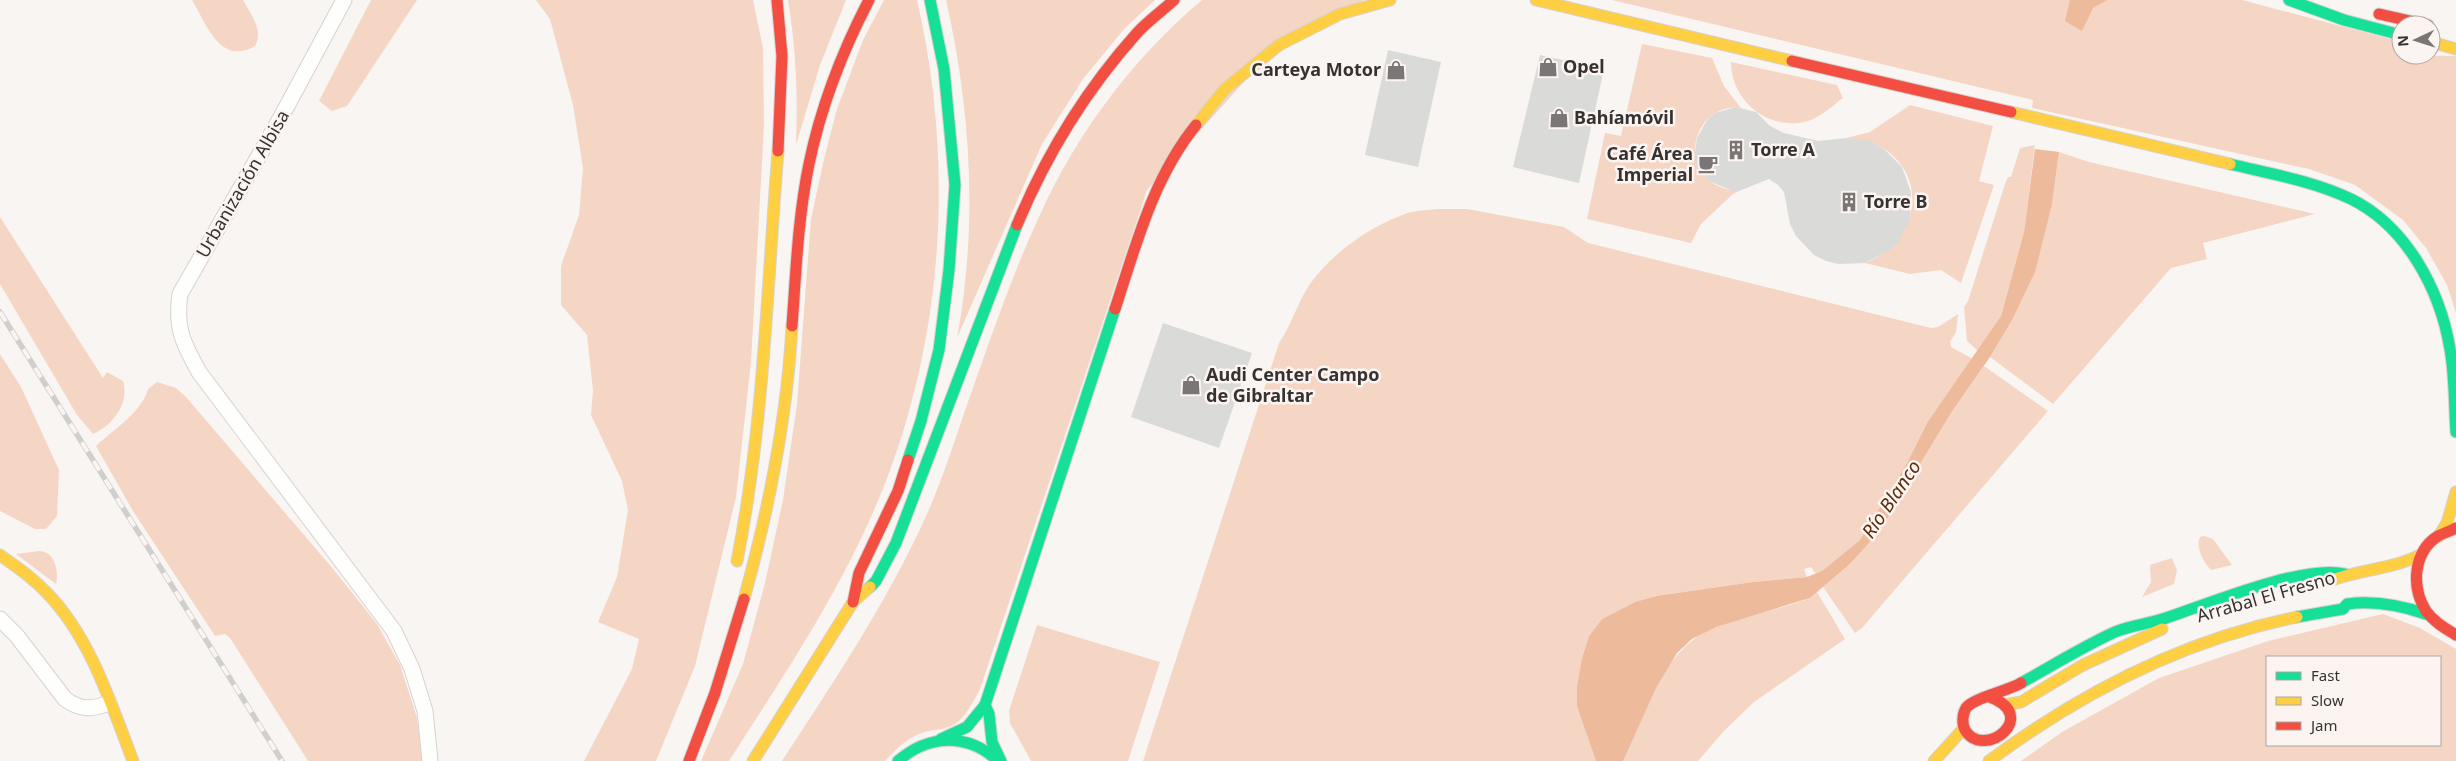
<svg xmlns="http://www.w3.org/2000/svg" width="2456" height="761" viewBox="0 0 2456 761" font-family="'Noto Sans',sans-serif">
	<rect width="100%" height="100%" fill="#f9f5f3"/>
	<!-- green -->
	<g fill="#f5d6c4" fill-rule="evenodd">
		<path d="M192 0H243C251 15 264 30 255 46 220 66 207 25 192 0Z"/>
		<polygon points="371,0 417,0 347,106 332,111 319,101"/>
		<polygon points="536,0 753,0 763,48 764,125 751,362 736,497 695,666 656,761 584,761 632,669 639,639 598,622 617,577 628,510 622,481 591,415 593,390 587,335 561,305 561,266 579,215 583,168 573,105 550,19"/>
		<path d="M788 0H846L820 65 796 145C798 96 796 48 788 0Z"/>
		<path d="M884 0H917C953 155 945 323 889 473 851 576 788 669 729 761H701L743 664 765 583 783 500 797 404 811 219 824 159 837 109 863 40Z"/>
		<path d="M946 0H1155L1125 28 1083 79 1042 144 957 338C978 225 971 111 946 0Z"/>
		<path d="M1202 0H1364L1287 34 1147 190 980 689C974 700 966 717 955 724 945 730 936 729 925 732 908 737 897 748 885 761H782C834 681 888 601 927 514 943 478 955 439 968 402 990 340 1011 277 1039 217 1076 134 1133 58 1202 0Z"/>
		<polygon points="1612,0 2242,0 2401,42 2401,55 2456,56 2456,313 2447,285 2426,248 2403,220 2355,185 2309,169 2032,108 2033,100"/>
		<path d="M1642 44 1712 58 1724 86 1741 108C1690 101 1671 186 1739 191L1733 194 1701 224 1691 243 1587 219 1605 133 1621 136Z"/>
		<path d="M1731 62 1837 85 1843 98C1832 106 1821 117 1808 121 1770 132 1731 102 1731 62Z"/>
		<path d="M1910 105 1993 126 1979 181 1994 185 1961 283 1941 270 1910 274 1865 263C1915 244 1932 180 1883 148 1872 141 1859 141 1846 138L1870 132Z"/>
		<polygon points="2035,145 2024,232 2001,316 1978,351 1967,341 1964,307 1968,301 2005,184 2008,177 2011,177 2020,148"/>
		<polygon points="2059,152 2089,162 2315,214 2203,243 2207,259 2171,268 2053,404 1990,357 2011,322 2052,204"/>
		<path d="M1436 209H1467L1564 227 1588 243 1931 328 1938 327 1958 314 1956 332 1950 342 1951 347 1973 359 1927 423 1907 463 1860 540 1822 571 1816 574 1811 567 1804 569 1807 577 1753 582 1656 596 1635 602 1602 619 1589 636 1582 658 1585 728 1596 761H1143L1279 343C1292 324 1297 303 1310 284 1332 253 1369 227 1405 214 1414 211 1426 210 1436 209Z"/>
		<path d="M0 217 103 378 107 372 123 381C130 403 113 425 93 434L77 415 0 284Z"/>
		<polygon points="0,354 21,387 59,470 57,516 46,529 35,529 0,511"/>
		<polygon points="1984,366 2048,411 1862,628 1855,633 1823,587 1850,564 1879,532 1951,413"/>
		<path d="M157 382 176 388 186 397 334 570 377 624 400 665 417 718 422 761H308L230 638 225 634 215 636 133 511 96 446C113 430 142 412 148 389Z"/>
		<path d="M2204 536 2213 539 2232 565 2211 570C2204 563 2195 547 2200 537Z"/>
		<path d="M39 551C55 551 59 572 56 584L16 554Z"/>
		<polygon points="2172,558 2177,570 2174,584 2142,597 2151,582 2150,565"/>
		<path d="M1817 592 1845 639 1754 702 1724 731 1698 761H1623C1643 713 1663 649 1715 627 1745 615 1779 610 1810 598Z"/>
		<path d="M2383 614 2420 628 2456 649V761H2021L2062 732 2159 678 2268 641ZM2267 657H2440V745H2267Z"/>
		<polygon points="1037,625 1160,662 1128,761 1031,761 1010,723 1009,711"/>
	</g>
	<!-- water -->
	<g fill="#eeba9c">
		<polygon points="2070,0 2107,0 2093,8 2082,31 2065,21"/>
		<polygon points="2035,149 2059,152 2052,204 2035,272 2011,322 1990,357 1951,413 1879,532 1850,564 1810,598 1716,627 1692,639 1677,653 1656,688 1623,761 1596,761 1577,706 1577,687 1582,658 1589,636 1602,619 1635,602 1656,596 1753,582 1807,577 1822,571 1860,540 1907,463 1927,423 2001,316 2024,232"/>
	</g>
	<!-- building -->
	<g fill="#dadad9">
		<polygon points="1388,50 1441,62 1418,167 1365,155"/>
		<polygon points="1540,55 1604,69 1579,183 1513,167"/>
		<polygon points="1736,107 1756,112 1770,126 1784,133 1818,141 1846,138 1868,140 1884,149 1902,167 1911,192 1910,219 1898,242 1888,251 1865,263 1839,264 1826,261 1814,255 1796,236 1790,224 1784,192 1778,185 1769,179 1739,191 1733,191 1709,181 1698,169 1694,159 1697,138 1707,120 1715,113"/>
		<polygon points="1163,323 1252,353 1219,448 1131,417"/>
	</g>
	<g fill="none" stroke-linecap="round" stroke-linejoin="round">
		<defs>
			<g id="street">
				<path d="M344 0 280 119 180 294C175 328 183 343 199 372L394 631 412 669 425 711 430 761"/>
				<path d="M0 619 17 636 65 699C80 710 92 710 109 703"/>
			</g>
			<g id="fast">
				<polyline points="2289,0 2344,20 2401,35"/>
				<path d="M2230 164C2271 174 2313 181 2351 199 2406 226 2440 289 2450 349 2455 376 2454 404 2456 432"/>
				<polyline points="908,460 921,421 939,350 949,270 955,185 944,69 930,0"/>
				<polyline points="870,587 876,581 896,543 1017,225"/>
				<path d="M2297 617 2343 609 2347 604C2375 600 2400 605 2426 614"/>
				<path d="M2021 683C2052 666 2082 647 2115 632 2131 625 2149 624 2166 618 2208 604 2304 564 2345 574"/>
				<polyline points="985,705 989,714 992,742 1001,761"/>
				<polyline points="941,739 967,727 985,705 1115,309"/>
				<path d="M898 761C929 734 968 733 998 761"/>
			</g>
			<g id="slow">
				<polyline points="1536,0 1792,61"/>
				<polyline points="2431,42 2456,49"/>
				<polyline points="2011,112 2230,164"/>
				<polyline points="1196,125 1225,89 1279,45 1340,14 1390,0"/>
				<polyline points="2439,536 2447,523 2456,492"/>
				<path d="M0 555C17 567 33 578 48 594 91 639 111 704 133 761"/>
				<path d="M737 561C764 425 767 288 778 151"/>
				<path d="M2332 580C2362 569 2394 569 2422 554"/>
				<path d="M744 599C769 509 787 419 792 326"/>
				<polyline points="2005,705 2021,702 2083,665 2162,629"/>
				<polyline points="753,761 853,602 870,587"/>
				<polyline points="1934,761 1964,728"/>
				<path d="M1989 761C2082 692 2183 640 2297 617"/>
			</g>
			<g id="jam">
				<polyline points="777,0 782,56 778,151"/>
				<polyline points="2379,14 2428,25"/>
				<polyline points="1792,61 2011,112"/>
				<path d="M1017 225C1046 155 1086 90 1137 33 1148 21 1162 11 1174 0"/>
				<path d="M1115 309C1136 245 1153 178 1196 125"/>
				<path d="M792 326C796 272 798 217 809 164 821 106 842 52 869 0"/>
				<path d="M2456 528C2450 531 2444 533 2438 536 2413 552 2411 587 2426 611 2434 622 2445 628 2456 635"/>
				<polyline points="853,602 859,573 898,491 908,460"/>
				<path d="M1990 697C2041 716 1984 761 1965 730 1962 724 1962 715 1966 708 1973 698 2008 691 2021 683"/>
				<polyline points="689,761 715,693 744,599"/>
			</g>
		</defs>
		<!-- street casing -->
		<use href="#street" stroke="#d5d2d0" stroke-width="17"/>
		<!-- fast casing -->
		<use href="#fast" stroke="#d5d2d0" stroke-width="13"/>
		<!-- slow casing -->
		<use href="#slow" stroke="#d5d2d0" stroke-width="13"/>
		<!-- jam casing -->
		<use href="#jam" stroke="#d5d2d0" stroke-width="13"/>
		<!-- street -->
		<use href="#street" stroke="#fefefd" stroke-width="15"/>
		<!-- fast -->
		<use href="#fast" stroke="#16e098" stroke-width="11"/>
		<!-- slow -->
		<use href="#slow" stroke="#ffcf43" stroke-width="11"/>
		<!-- jam -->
		<use href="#jam" stroke="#f24e42" stroke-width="11"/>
		<defs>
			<polyline id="rail" points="0,312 282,761"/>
		</defs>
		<!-- rail casing -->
		<use href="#rail" stroke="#cfcfce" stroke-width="5.5"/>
		<!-- rail -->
		<use href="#rail" stroke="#fcf4f0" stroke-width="4" stroke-dasharray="11" stroke-linecap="butt"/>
	</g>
	<!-- icons -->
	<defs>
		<symbol id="shop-bare" viewBox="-9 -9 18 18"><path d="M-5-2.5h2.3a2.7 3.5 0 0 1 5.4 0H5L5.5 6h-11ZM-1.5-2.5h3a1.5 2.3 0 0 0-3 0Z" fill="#7a7675" stroke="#fcf4f0" stroke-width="2.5" paint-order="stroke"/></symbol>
		<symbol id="building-bare" viewBox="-9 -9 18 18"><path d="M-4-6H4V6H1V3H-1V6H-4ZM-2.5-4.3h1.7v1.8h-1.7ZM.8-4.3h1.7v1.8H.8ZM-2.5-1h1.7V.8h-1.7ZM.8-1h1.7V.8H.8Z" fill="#7a7675" stroke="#fcf4f0" stroke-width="2.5" paint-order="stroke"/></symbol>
		<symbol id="cafe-bare" viewBox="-9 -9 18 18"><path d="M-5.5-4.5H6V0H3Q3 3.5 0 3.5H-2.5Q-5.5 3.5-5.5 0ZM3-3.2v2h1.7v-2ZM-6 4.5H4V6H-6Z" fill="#7a7675" stroke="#fcf4f0" stroke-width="2.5" paint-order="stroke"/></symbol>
	</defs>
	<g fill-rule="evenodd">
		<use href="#shop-bare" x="1534" y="53" width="28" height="28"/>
		<use href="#shop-bare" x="1382" y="56" width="28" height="28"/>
		<use href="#shop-bare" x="1545" y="104" width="28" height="28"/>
		<use href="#building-bare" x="1722" y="136" width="28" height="28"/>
		<use href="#cafe-bare" x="1694" y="150" width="28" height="28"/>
		<use href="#building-bare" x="1835" y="188" width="28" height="28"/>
		<use href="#shop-bare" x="1177" y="371" width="28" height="28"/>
	</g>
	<g text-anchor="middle" stroke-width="5" stroke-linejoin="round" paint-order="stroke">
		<!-- poi labels -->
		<g font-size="18" font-weight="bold" fill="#353231" stroke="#fcf4f0" text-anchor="start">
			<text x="1563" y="73">Opel</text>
			<text x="1381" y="76" text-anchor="end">Carteya Motor</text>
			<text x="1574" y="124">Bahíamóvil</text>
			<text x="1751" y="156">Torre A</text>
			<text x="1693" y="160" text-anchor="end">Café Área<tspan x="1693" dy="21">Imperial</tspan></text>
			<text x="1864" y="208">Torre B</text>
			<text x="1206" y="381">Audi Center Campo<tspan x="1206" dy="21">de Gibraltar</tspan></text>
		</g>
		<!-- street labels -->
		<g font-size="18" fill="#353231" stroke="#fcf4f0">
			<text transform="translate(243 184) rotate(-60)" y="6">Urbanización Albisa</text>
			<text transform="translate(2266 597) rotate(-16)" y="6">Arrabal El Fresno</text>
		</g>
		<!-- water labels -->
		<g font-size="19" font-style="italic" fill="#5a2b0c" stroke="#fcf4f0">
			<text transform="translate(1891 499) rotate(-56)" y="7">Río Blanco</text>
		</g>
	</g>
	<!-- legend -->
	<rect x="2266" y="656" width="175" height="90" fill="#fcf4f0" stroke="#aca6a4"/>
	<rect x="2276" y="672" width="25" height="8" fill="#16e098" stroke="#aca6a4"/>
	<text x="2311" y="681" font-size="15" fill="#353231">Fast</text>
	<rect x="2276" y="697" width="25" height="8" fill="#ffcf43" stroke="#aca6a4"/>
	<text x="2311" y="706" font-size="15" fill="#353231">Slow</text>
	<rect x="2276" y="722" width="25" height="8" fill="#f24e42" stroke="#aca6a4"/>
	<text x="2311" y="731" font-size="15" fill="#353231">Jam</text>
	<!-- north arrow -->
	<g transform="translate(2416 40) rotate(266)"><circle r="24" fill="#fcf4f0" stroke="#aca6a4"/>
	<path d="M0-4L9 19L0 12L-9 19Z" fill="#7a7675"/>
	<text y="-8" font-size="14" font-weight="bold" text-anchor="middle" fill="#353231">N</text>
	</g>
</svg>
